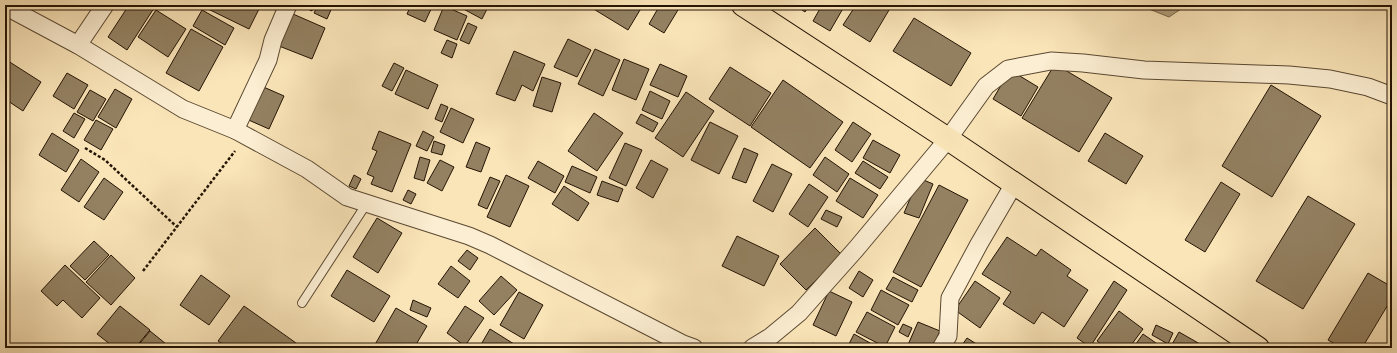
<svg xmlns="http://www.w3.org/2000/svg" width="1397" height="353" viewBox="0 0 1397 353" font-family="'Old Standard TT',serif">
	<rect width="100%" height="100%" fill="#fae5b9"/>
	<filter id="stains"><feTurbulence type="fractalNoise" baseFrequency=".005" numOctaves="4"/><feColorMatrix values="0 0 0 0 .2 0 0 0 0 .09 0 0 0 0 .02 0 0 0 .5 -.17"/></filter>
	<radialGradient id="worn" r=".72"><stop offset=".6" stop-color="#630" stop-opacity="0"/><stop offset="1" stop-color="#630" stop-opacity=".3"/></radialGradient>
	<!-- water -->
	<polygon fill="#b19e7b" stroke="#79674b" points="1139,5 1187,5 1169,17"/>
	<!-- building -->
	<g fill="#938162" stroke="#241404">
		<polygon points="129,5 156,5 127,50 108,37"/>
		<polygon points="208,5 261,5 249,29 206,8"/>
		<polygon points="299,5 314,5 312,11"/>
		<polygon points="318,5 333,5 327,19 314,13"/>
		<polygon points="411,5 433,5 425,22 407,14"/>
		<polygon points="456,5 489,5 482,19"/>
		<polygon points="587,5 643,5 628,30"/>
		<polygon points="660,5 681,5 664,33 649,24"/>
		<polygon points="795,5 809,5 805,12"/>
		<polygon points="822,5 845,5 830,31 813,21"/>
		<polygon points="856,5 892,5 870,42 843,25"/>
		<polygon points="444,6 467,16 457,40 434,30"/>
		<polygon points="156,10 186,29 168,57 138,37"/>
		<polygon points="202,10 234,28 225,45 193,26"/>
		<polygon points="293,14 325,28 312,59 279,46"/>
		<polygon points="914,18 971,53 951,86 893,51"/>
		<polygon points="468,23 477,27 469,44 460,40"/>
		<polygon points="191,29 223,47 199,91 166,73"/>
		<polygon points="568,39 591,50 577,77 554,67"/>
		<polygon points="447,40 457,44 452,58 441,53"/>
		<polygon points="595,49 620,60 603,96 578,84"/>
		<polygon points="514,51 545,64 533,91 522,85 515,101 496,94"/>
		<polygon points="5,59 41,82 23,111 5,99"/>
		<polygon points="624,59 649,69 636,100 612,90"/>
		<polygon points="394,63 404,68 392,91 382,86"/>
		<polygon points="660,64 687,76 678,97 650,85"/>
		<polygon points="1055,64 1112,98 1079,152 1022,118"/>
		<polygon points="730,67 771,93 750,126 709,99"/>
		<polygon points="406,70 438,85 428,109 395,94"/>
		<polygon points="1010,70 1038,87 1021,116 993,99"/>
		<polygon points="67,73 88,85 74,109 53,96"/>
		<polygon points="542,77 561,83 552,112 533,106"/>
		<polygon points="783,80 843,122 810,168 751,127"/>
		<polygon points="259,85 284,96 269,129 244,118"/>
		<polygon points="1271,85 1321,116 1272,197 1222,166"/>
		<polygon points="115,89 132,99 116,128 98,117"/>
		<polygon points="90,90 106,99 93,121 77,112"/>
		<polygon points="650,91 670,101 662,119 642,110"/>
		<polygon points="686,92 714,111 683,157 655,138"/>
		<polygon points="441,104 448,107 442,122 435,119"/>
		<polygon points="451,108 474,119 463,143 440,132"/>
		<polygon points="74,113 85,119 74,138 63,131"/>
		<polygon points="594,113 623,133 597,171 568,151"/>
		<polygon points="641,114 658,123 653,132 636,123"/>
		<polygon points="96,120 113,129 101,150 84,140"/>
		<polygon points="710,122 738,136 719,174 691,160"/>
		<polygon points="853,122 871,134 852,162 835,150"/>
		<polygon points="379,131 411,144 392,192 371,184 374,177 367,174 377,151 372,149"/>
		<polygon points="423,131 434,137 427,151 416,146"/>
		<polygon points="52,133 79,150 66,172 39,155"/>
		<polygon points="1105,133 1143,156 1126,184 1088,161"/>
		<polygon points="873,140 900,155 890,173 863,158"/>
		<polygon points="434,141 445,145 442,155 431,152"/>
		<polygon points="476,142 490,148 481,172 466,167"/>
		<polygon points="625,143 642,150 626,186 609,178"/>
		<polygon points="744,148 758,154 746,183 732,178"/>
		<polygon points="420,157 430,160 424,181 414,178"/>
		<polygon points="825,157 849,174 837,192 813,175"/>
		<polygon points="81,159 99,172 79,202 61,190"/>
		<polygon points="440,160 454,167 442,191 427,183"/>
		<polygon points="651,160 668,169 653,198 636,188"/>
		<polygon points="538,161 564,176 555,193 528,178"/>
		<polygon points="863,161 888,177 880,189 855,173"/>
		<polygon points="772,164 792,174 773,212 753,201"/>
		<polygon points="572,166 597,177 590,193 565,182"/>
		<polygon points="354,175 361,179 356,189 349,186"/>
		<polygon points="506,175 529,186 510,227 487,217"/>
		<polygon points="490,177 500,181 487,209 478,205"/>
		<polygon points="104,178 123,192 104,220 84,207"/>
		<polygon points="850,178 878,195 863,218 836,201"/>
		<polygon points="919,178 933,184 919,218 904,213"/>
		<polygon points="602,181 623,189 618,202 597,195"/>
		<polygon points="1221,182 1240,194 1205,252 1185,240"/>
		<polygon points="809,184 828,197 808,227 789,214"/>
		<polygon points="939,185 968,200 921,287 893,272"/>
		<polygon points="564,186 589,203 578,221 552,204"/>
		<polygon points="408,190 416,194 411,204 403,200"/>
		<polygon points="1308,196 1355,224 1303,309 1256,281"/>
		<polygon points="826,210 842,217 837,227 821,219"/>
		<polygon points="377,218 402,233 378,273 353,257"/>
		<polygon points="815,228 842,255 806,290 780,264"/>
		<polygon points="737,236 779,256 764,286 722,266"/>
		<polygon points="1007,237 1036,256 1041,249 1071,270 1067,276 1088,290 1064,327 1042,312 1034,324 1003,304 1011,292 982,274"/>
		<polygon points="94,241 109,255 85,280 70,266"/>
		<polygon points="467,250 478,258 470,270 458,261"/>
		<polygon points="111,255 135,278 111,305 86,282"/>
		<polygon points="65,265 100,298 82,318 63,300 57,306 41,291"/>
		<polygon points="451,266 470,281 458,298 438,284"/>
		<polygon points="347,270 390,296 374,322 331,296"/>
		<polygon points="859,271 873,280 863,297 849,288"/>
		<polygon points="1368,273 1392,287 1392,298 1362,348 1342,348 1328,340"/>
		<polygon points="201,275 230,296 209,325 180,305"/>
		<polygon points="501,276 517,290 494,315 479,301"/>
		<polygon points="893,277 918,290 912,302 886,289"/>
		<polygon points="975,281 1000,298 980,328 955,310"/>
		<polygon points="1114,281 1127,290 1090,347 1077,338"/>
		<polygon points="881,290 909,305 898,325 871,310"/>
		<polygon points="829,291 852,302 836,336 813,325"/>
		<polygon points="519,292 543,305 524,339 500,325"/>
		<polygon points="413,300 431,308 427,317 410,310"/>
		<polygon points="120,306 150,330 135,348 115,348 97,334"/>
		<polygon points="244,306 303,348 228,348 218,341"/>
		<polygon points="465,306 484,318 465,346 447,333"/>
		<polygon points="396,308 427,326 414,348 373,348"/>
		<polygon points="1119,311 1143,329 1129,348 1106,348 1097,341"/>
		<polygon points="867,312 895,327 885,347 856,332"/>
		<polygon points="918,322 940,331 932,348 910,348 907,347"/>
		<polygon points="903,324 912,328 908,337 899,332"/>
		<polygon points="1156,325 1173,333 1168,344 1152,335"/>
		<polygon points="490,329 514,344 511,348 479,348"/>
		<polygon points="150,331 171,348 136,348"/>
		<polygon points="1179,332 1200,344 1198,348 1170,348"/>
		<polygon points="854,334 879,348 847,348"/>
		<polygon points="1143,334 1163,348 1133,348"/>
		<polygon points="967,338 983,348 960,348"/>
		<polygon points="813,343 824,348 810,348"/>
	</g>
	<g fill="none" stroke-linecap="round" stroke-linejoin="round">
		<defs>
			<polyline id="service" points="302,303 367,203"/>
			<g id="minor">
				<polyline points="5,6 78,45 183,109 235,130 307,169 347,197 469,236 490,245 683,344 694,348"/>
				<polyline points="78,45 105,5"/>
				<polyline points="235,130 268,60 273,40 288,5"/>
				<polyline points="752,348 770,337 799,313 856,249 948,139 986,86 1008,69 1051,61 1083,63 1144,70 1289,75 1330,79 1368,87 1392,96"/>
				<polyline points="941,348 948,336 950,298 979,244 1014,184"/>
			</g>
			<polyline id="trunk" points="743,5 948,139 1258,348"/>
		</defs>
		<!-- service casing -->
		<use href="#service" stroke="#5a4831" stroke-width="10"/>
		<!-- minor casing -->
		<use href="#minor" stroke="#5a4831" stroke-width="19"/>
		<!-- trunk casing -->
		<use href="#trunk" stroke="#241404" stroke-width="24"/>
		<!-- path -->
		<g stroke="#241404" stroke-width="2.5" stroke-dasharray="3 2" stroke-linecap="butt">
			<polyline points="85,148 105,160 177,227"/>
			<polyline points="143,271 235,151"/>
		</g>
		<!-- service -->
		<use href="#service" stroke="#fceed2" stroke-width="8"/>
		<!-- minor -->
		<use href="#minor" stroke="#fceed2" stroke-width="17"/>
		<!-- trunk -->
		<use href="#trunk" stroke="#fae5b9" stroke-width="22"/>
	</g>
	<!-- margin -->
	<rect width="1397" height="353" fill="none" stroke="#fae5b9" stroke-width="20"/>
	<rect x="6" y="6" width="1385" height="341" fill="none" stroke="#241404" stroke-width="2"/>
	<rect x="10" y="10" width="1377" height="333" fill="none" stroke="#241404"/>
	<rect width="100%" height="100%" filter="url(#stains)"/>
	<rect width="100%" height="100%" fill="url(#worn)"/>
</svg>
